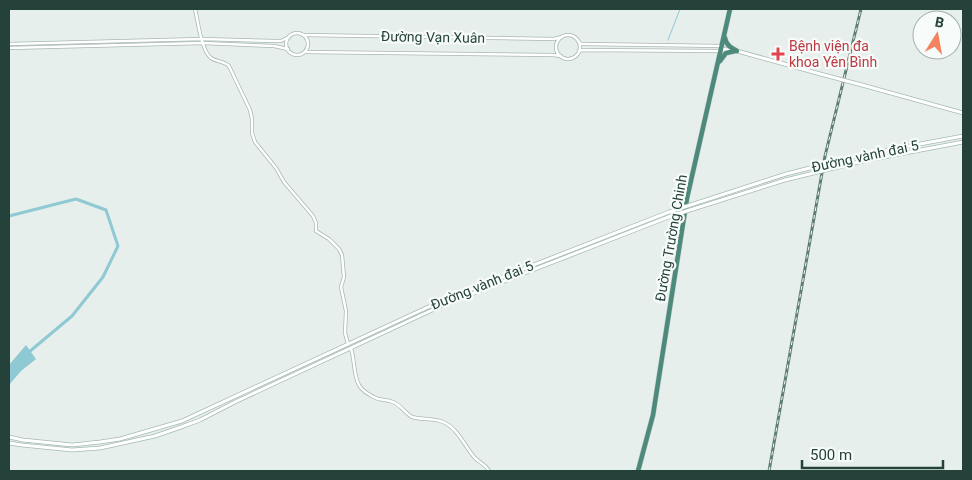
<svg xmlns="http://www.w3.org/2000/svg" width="972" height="480" viewBox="0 0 972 480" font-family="Roboto,sans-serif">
	<rect width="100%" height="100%" fill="#e6efeb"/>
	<!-- water -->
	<polygon fill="#8ec9d4" points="26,345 36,359 21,371 9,385 9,365"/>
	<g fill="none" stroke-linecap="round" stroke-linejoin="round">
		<!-- stream -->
		<polyline stroke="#8ec9d4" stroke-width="1" points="668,40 680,9"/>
		<!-- river -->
		<polyline stroke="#8ec9d4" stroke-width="3" points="9,216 76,199 106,210 118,246 103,277 72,316 29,352"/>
		<defs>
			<g id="tertiary">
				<path d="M195 9C198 21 201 50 211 58 217 62 224 61 229 66L250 110 252 119V133L255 142 259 147 276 168 284 182 313 216 316 223V231L329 239 339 249 342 255 344 277 341 287 346 311 345 333 348 344"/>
				<circle cx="297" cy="44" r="11"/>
				<polyline points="303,35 554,39 562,37"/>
				<circle cx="568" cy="47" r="12"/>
				<polyline points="578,41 581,44 584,44 722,46"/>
				<polyline points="9,44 202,39 275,41 281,41 289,37"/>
				<polyline points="9,48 203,43 274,46 288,49"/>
				<polyline points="580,51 582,50 720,51"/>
				<polyline points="305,52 553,55 561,56"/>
				<path d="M351 349C355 360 353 374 359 385 362 391 371 396 378 399 383 400 388 400 393 402 402 406 405 413 412 417 422 420 434 418 443 422 458 428 465 447 475 458 480 463 486 465 489 471"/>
			</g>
			<g id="secondary">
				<polyline points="721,49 737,51 824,75"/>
				<polyline points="862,85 963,113"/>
				<polyline points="861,155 963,136"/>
				<polyline points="863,161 963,142"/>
				<polyline points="9,437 23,440 72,445 100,442 120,439 182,421 439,302 669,212"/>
				<polyline points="9,443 22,445 72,450 100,448 123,443 155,436 181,427 200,420 235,402 443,305 671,216"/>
			</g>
			<g id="trunk">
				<path d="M725 38C726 45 731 48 737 51"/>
				<polyline points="720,61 726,53 735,51"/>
				<polyline points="638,471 653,415 687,198 730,9"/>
			</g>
		</defs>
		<!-- tertiary casing -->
		<use href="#tertiary" stroke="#a8b8b2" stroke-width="4"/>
		<!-- secondary casing -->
		<use href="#secondary" stroke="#a4bbb3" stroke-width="4.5"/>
		<!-- trunk casing -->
		<use href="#trunk" stroke="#c2cac8" stroke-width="5.5"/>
		<!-- tertiary -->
		<use href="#tertiary" stroke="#fff" stroke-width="2.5"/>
		<!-- secondary -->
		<use href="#secondary" stroke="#fff" stroke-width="3"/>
		<!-- trunk -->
		<use href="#trunk" stroke="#4c8a7c" stroke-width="4.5"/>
		<defs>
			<polyline id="rail" points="769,471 825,156 861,9"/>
		</defs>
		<!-- rail casing -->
		<use href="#rail" stroke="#5f7d75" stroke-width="3"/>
		<!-- rail -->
		<use href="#rail" stroke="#f7fbf9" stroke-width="1" stroke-dasharray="4" stroke-linecap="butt"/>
		<defs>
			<g id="secondary-bridge">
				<polyline points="824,75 862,85"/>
				<polyline points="669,212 786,174 861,155"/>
				<polyline points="671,216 785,180 863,161"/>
			</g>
		</defs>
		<!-- secondary-bridge casing -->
		<use href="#secondary-bridge" stroke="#a4bbb3" stroke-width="4.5" stroke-linecap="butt"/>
		<!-- secondary-bridge -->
		<use href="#secondary-bridge" stroke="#fff" stroke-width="3"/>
	</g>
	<!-- markers -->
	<path fill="#e0444e" stroke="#f7fbf9" stroke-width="2" d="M775.5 46.5h5v5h5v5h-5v5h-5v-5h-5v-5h5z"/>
	<g text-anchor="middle" stroke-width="4.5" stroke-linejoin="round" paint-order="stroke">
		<!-- street labels -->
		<g font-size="14" fill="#24423a" stroke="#f7fbf9">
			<text transform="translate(433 37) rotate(1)" y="5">Đường Vạn Xuân</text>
			<text transform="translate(865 156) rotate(-12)" y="5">Đường vành đai 5</text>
			<text transform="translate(671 238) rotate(-80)" y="5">Đường Trường Chinh</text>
			<text transform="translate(482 285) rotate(-22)" y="5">Đường vành đai 5</text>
		</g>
		<!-- health labels -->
		<g font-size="14" fill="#be3a42" stroke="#f7fbf9" text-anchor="start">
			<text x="789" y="51">Bệnh viện đa<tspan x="789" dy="16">khoa Yên Bình</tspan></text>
		</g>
	</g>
	<!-- border -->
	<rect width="972" height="480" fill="none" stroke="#24423a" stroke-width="20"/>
	<!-- north arrow -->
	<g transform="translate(937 35) rotate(11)"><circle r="24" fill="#f7fbf9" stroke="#a3b1ad"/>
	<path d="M0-4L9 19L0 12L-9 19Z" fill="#f4845f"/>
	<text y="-8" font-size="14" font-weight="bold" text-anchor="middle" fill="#24423a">B</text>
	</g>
	<!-- scale -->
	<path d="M802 460v8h141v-8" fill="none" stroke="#24423a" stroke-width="2.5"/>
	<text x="810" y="460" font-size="15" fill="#24423a" stroke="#f7fbf9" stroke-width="4" paint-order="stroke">500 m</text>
</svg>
